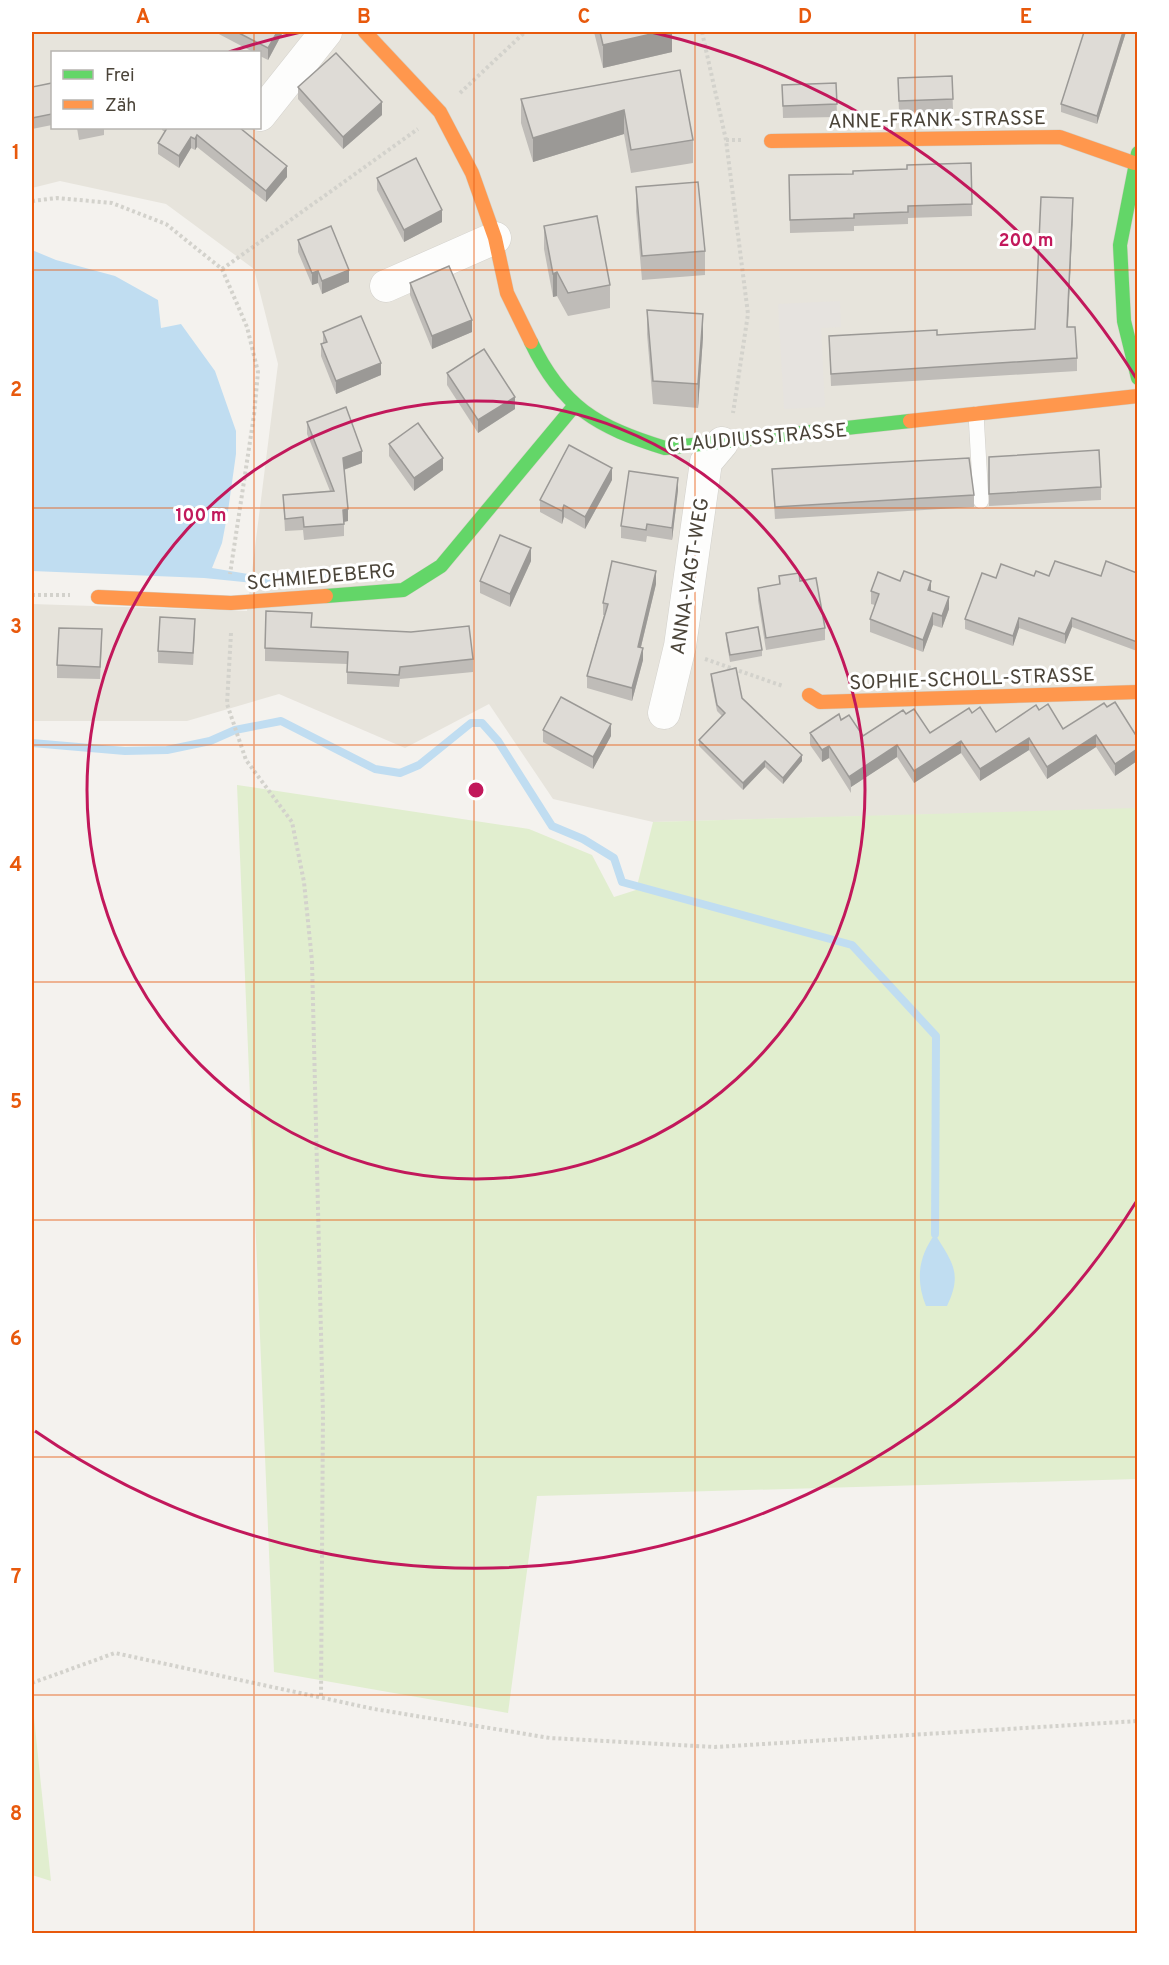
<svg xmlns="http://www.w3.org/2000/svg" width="1169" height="1965" viewBox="0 0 1169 1965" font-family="Overpass,sans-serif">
	<rect width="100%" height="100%" fill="#f4f2ee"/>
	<!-- residential -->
	<path fill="#e7e4dc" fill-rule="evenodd" d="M32 32H1137V809L653 822 553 799 489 704 405 748 279 694 187 721H32V604L247 611 278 364 254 269 166 204 60 181 32 188ZM52 52H260V128H52Z"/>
	<!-- green -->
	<g fill="#e1eecf">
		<polygon points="237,785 529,829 592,855 614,897 636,890 653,822 1137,808 1137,1479 537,1496 508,1713 274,1672"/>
		<polygon points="32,1708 33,1708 51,1881 32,1875"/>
	</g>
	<!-- parking -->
	<polygon fill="#e6e3df" points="840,301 841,327 821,328 825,407 784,409 778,304"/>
	<!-- water -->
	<g fill="#c0ddf1">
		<polygon points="32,250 56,260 115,276 158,300 161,328 181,324 215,371 236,431 236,454 228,511 222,543 212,568 254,575 345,569 346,579 264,584 204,578 32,571"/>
		<path d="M935 1234C952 1262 963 1273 947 1306H926C915 1279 919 1256 935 1234Z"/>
	</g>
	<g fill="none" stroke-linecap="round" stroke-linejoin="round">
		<!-- stream -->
		<polyline stroke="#c0ddf1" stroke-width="8" points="32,743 125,751 167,750 210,741 235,730 281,721 375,769 400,773 419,765 471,723 482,723 498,741 552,826 583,839 614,858 622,882 852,945 936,1036 935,1234"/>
		<defs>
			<polyline id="lane" points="976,414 981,501"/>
			<g id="street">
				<polyline points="260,115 326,32"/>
				<polyline points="386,286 495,238"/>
				<polyline points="664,713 680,646 706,462 722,443"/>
			</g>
			<g id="fast">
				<polyline points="1138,153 1120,245 1124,321 1138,378"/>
				<path d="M531 342C562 407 597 427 665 448L910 421"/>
				<polyline points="326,596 403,590 441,566 575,405"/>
			</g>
			<g id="slow">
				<polyline points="365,32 440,112 472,173 495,238 507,293 531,342"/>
				<polyline points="771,141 1060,137 1134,163"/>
				<polyline points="910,421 1138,396"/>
				<polyline points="98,597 231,603 326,596"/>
				<polyline points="809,695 820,702 1138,692"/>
			</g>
		</defs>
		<!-- lane casing -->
		<use href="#lane" stroke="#d2d0cb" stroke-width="16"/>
		<!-- street casing -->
		<use href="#street" stroke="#d2d0cb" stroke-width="33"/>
		<!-- fast casing -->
		<use href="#fast" stroke="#d3cfc5" stroke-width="15"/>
		<!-- slow casing -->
		<use href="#slow" stroke="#d3cfc5" stroke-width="15"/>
		<!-- path -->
		<g stroke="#d3d2cc" stroke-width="4" stroke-dasharray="3 3" stroke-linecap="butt">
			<polyline points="702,32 726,140 748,314 733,413"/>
			<polyline points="460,93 525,32"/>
			<polyline points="726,140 744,140"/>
			<polyline points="32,201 57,198 112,203 166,224 222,269 247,327 258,372 254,415 230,574"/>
			<polyline points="222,269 418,129"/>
			<polyline points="32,595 70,595"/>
			<polyline points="231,633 227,704 246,760 292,822 304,882 312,961 323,1415 321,1697"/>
			<polyline points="705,659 783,686"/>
			<polyline points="32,1683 115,1653 374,1709 550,1738 715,1747 1138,1721"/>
		</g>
		<!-- lane -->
		<use href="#lane" stroke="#fdfdfc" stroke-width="15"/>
		<!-- street -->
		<use href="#street" stroke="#fdfdfc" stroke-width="32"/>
		<!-- fast -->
		<use href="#fast" stroke="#63d668" stroke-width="14"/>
		<!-- slow -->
		<use href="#slow" stroke="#ff974d" stroke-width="14"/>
	</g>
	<!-- wall -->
	<g fill="#bfbcb8">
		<polygon points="215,32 283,32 268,60 260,56 260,52 253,52"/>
		<polygon points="594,32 672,32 672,52 603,68"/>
		<polygon points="1084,32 1126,32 1097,124 1061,112 1061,104"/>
		<polygon points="680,70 693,140 693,163 631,173 624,134 533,162 521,123 521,99"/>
		<polygon points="952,76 953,111 899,113 898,78"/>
		<polygon points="52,83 52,125 32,129 32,87"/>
		<polygon points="836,83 837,117 783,118 782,85"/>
		<polygon points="298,87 382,115 343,149 298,99"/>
		<polygon points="77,128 104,128 104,135 79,140"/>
		<polygon points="162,128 240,128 287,177 266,202 197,147 195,150 191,148 179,168 158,154 158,143 165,132 162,130"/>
		<polygon points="971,163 972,216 908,218 908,224 854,226 854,231 790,233 789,175 853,174"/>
		<polygon points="377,178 442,222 404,242 377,190"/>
		<polygon points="636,187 705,251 705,275 642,280 636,211"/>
		<polygon points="1073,211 1068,327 1077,358 1077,371 831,386 829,336 937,335 1035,329"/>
		<polygon points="544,226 610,285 610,308 568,316 557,296 553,297 544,249"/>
		<polygon points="298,240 349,282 322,294 318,283 312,285 298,252"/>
		<polygon points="410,283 472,332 432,349 410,295"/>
		<polygon points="647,310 703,337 698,408 653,404 647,334"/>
		<polygon points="323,332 381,375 336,394 321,356 321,344 323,343"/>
		<polygon points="447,373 515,409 478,433 447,385"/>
		<polygon points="307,422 362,463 344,470 348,521 344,522 344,536 304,540 303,530 285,531 283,495 330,491 307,434"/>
		<polygon points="389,444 443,470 414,491 389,456"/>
		<polygon points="989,457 1101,487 1101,500 989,506"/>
		<polygon points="772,469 974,495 974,507 775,519"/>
		<polygon points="612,480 585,529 564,517 562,524 540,512 540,500"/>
		<polygon points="678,490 672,540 647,536 646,542 621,538 621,526"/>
		<polygon points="531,561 510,607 480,593 480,581"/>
		<polygon points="1137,573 1137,651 1072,627 1065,644 1019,628 1013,646 965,629 965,619 996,578 1034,576 1101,576"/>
		<polygon points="779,576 800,581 825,628 825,640 766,650 758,600 758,588 779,585"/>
		<polygon points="900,581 931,591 949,609 942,628 933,625 923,652 870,632 870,619 875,605 871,604 871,591"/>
		<polygon points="656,584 641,647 643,660 632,701 587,688 587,676 604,615 603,615 603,603"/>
		<polygon points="312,627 473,659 473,672 400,679 399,687 347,684 347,664 265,661 265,648"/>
		<polygon points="195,631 193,665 158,663 158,651"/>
		<polygon points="726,633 762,650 762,656 730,662 726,639"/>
		<polygon points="102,641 100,679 57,678 57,665"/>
		<polygon points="711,674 742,698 802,761 783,784 765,767 743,790 699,746 699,740 722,716 717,711 711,680"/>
		<polygon points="1107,707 1137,737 1137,761 1115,776 1096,747 1047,779 1029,750 980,781 961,753 914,783 897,757 851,787 851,793 829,758 822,762 810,745 810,733 841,720 863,736 906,714 930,733 972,713 996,732 1039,710 1063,729"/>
		<polygon points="543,730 611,736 593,769 543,742"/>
	</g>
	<!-- shaded-wall -->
	<g fill="#9b9996">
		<polygon points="277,32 283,32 268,60 268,48"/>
		<polygon points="660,32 672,32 672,52 603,68 603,45"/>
		<polygon points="1123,32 1126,32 1097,124 1097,116"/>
		<polygon points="382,102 382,115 343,149 343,137"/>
		<polygon points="624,110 624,134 533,162 533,138"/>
		<polygon points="197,135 197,147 195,150 195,139"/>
		<polygon points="191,137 191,148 179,168 179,156"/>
		<polygon points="287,166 287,177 266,202 266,191"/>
		<polygon points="1073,198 1073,211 1067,340 1067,327"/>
		<polygon points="442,210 442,222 404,242 404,230"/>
		<polygon points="349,270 349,282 322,294 322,281"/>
		<polygon points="318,271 318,283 312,285 312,273"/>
		<polygon points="557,272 557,296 553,297 553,274"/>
		<polygon points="703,314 703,337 698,408 698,384"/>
		<polygon points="472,320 472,332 432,349 432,336"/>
		<polygon points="381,363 381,375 336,394 336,381"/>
		<polygon points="515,397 515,409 478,433 478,420"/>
		<polygon points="362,451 362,463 343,470 343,458"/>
		<polygon points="443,458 443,470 414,491 414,478"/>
		<polygon points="612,468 612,480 585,529 585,517"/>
		<polygon points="678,478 678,490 672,540 672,528"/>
		<polygon points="564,505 564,517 562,524 562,511"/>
		<polygon points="348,509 348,521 343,522 343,510"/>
		<polygon points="531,548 531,561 510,607 510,594"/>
		<polygon points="656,571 656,584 638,659 638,647"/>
		<polygon points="931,581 931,593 928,590"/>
		<polygon points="949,597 949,609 942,628 942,616"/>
		<polygon points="933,613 933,625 923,652 923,640"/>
		<polygon points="1019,618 1019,628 1013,646 1013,636"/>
		<polygon points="1072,618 1072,627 1065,644 1065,634"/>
		<polygon points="643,648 643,660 632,701 632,688"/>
		<polygon points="611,724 611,736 593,769 593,757"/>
		<polygon points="1096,735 1096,747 1047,779 1047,767"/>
		<polygon points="1029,738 1029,750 980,781 980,769"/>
		<polygon points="961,741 961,753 914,783 914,771"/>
		<polygon points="897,745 897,757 851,787 850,776"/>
		<polygon points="829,746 829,758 822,762 822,750"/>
		<polygon points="1137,749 1137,761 1115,776 1115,764"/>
		<polygon points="802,755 802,761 783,784 783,778"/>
		<polygon points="765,761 765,767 743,790 743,783"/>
	</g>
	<!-- building -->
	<g fill="#dedbd6" stroke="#9b9996" stroke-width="1.5">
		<polygon points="237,32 277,32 268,48"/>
		<polygon points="600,32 660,32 603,45"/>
		<polygon points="1084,32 1123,32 1097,116 1061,104"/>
		<polygon points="336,53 382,102 343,137 298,87"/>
		<polygon points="680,70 693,140 631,150 624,110 533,138 521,99"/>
		<polygon points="952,76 953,99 899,101 898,78"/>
		<polygon points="52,83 52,114 32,118 32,87"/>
		<polygon points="836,83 837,104 783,106 782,85"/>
		<polygon points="167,128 240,128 287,166 266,191 197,135 195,139 191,137 179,156 158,143"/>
		<polygon points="416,158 442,210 404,230 377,178"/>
		<polygon points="971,163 972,204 908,206 908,212 854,214 854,218 790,220 789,175 853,174 853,171 907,169 907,165"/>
		<polygon points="698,182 705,251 642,256 636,187"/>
		<polygon points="1041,197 1073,198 1067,327 1075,327 1077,358 831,374 829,336 937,330 937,335 1035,329"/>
		<polygon points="597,216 610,285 568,293 557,272 553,274 544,226"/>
		<polygon points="331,226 349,270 322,281 318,271 312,273 298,240"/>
		<polygon points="449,266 472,320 432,336 410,283"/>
		<polygon points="647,310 703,314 698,384 653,381"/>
		<polygon points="361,316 381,363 336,381 321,344 327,342 323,332"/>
		<polygon points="484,349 515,397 478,420 447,373"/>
		<polygon points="346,407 362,451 343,458 348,509 343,510 344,524 304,527 303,517 285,519 283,495 334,491 307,422"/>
		<polygon points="418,423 443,458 414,478 389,444"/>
		<polygon points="569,445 612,468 585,517 564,505 562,511 540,500"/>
		<polygon points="1099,450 1101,487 989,494 989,457"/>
		<polygon points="969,458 974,495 775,507 772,469"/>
		<polygon points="629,471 678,478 672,528 647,524 646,530 621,526"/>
		<polygon points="500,535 531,548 510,594 480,581"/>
		<polygon points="612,561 656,571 638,647 643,648 632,688 587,676 608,604 603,603"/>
		<polygon points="1055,561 1101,576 1106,561 1137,573 1137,642 1072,618 1065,634 1019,618 1013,636 965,619 982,573 996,578 1001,564 1034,576 1036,571 1049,576"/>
		<polygon points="904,571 931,581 928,590 949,597 942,616 933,613 923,640 870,619 879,594 871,591 878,572 900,581"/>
		<polygon points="799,573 800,581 816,578 825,628 766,638 758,588 780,584 779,576"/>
		<polygon points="266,611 312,613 311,627 411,632 469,626 473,659 400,667 399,675 347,672 348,652 265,648"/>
		<polygon points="160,617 195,619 193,653 158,651"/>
		<polygon points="758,627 762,650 730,655 726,633"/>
		<polygon points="59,628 102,629 100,667 57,665"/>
		<polygon points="736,668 742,698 802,755 783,778 765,761 743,783 699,740 725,713 717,705 711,674"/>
		<polygon points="561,697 611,724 593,757 543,730"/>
		<polygon points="1115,702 1137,737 1137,749 1115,764 1096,735 1047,767 1029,738 980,769 961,741 914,771 897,745 850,776 851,780 829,746 822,750 810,733 839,714 841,720 849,715 863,736 903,710 906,714 914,709 930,733 969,708 972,713 980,707 996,732 1036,705 1039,710 1048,704 1063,729 1104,703 1107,707"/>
	</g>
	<!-- grid -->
	<path fill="none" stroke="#e8590c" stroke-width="1.5" stroke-opacity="0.55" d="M254 32V52M474 32V1934M695 32V1934M915 32V1934M254 128V1934M32 270H1138M32 508H1138M32 745H1138M32 982H1138M32 1220H1138M32 1457H1138M32 1695H1138"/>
	<!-- distance rings -->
	<g fill="none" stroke="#c2185b" stroke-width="3">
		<circle cx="476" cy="790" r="389"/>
		<path d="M1136 1202A778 778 0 0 1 35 1431M229 52A778 778 0 0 1 301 32M651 32A778 778 0 0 1 1136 378"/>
	</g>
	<g text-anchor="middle" stroke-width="6" stroke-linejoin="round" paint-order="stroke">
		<!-- street labels -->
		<g font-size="20" fill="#4b4439" stroke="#fff">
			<text transform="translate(937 119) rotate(-1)" y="7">ANNE-FRANK-STRASSE</text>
			<text transform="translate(757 437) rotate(-5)" y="7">CLAUDIUSSTRASSE</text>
			<text transform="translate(321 576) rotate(-5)" y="7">SCHMIEDEBERG</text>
			<text transform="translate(689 576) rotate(-81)" y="7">ANNA-VAGT-WEG</text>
			<text transform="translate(972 678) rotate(-2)" y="7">SOPHIE-SCHOLL-STRASSE</text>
		</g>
	</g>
	<circle cx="476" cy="790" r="9" fill="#c2185b" stroke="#fff" stroke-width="3"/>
	<g font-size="18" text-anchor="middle" font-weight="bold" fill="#c2185b" stroke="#fff" stroke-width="6" stroke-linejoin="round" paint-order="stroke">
		<text x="1026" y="246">200 m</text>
		<text x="201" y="521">100 m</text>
	</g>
	<!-- border -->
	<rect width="1169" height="1965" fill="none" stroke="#ffffff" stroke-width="66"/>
	<!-- legend -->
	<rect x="51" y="51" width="210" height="78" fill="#ffffff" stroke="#b7b4b0" stroke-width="1.5"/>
	<rect x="63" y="70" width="30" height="9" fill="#63d668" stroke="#b7b4b0" stroke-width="1.5"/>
	<text x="105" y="81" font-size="18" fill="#4b4439">Frei</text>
	<rect x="63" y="100" width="30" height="9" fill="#ff974d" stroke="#b7b4b0" stroke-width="1.5"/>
	<text x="105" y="111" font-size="18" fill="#4b4439">Zäh</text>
	<rect x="33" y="33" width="1103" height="1899" fill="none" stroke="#e8590c" stroke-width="2"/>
	<g font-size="20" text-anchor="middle" font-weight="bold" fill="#e8590c">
		<text x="143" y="23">A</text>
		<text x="364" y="23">B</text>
		<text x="584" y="23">C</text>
		<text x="805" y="23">D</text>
		<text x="1026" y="23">E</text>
		<text x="16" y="159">1</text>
		<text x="16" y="396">2</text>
		<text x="16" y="633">3</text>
		<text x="16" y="871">4</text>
		<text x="16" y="1108">5</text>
		<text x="16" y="1345">6</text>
		<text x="16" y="1583">7</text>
		<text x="16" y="1820">8</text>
	</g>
</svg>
